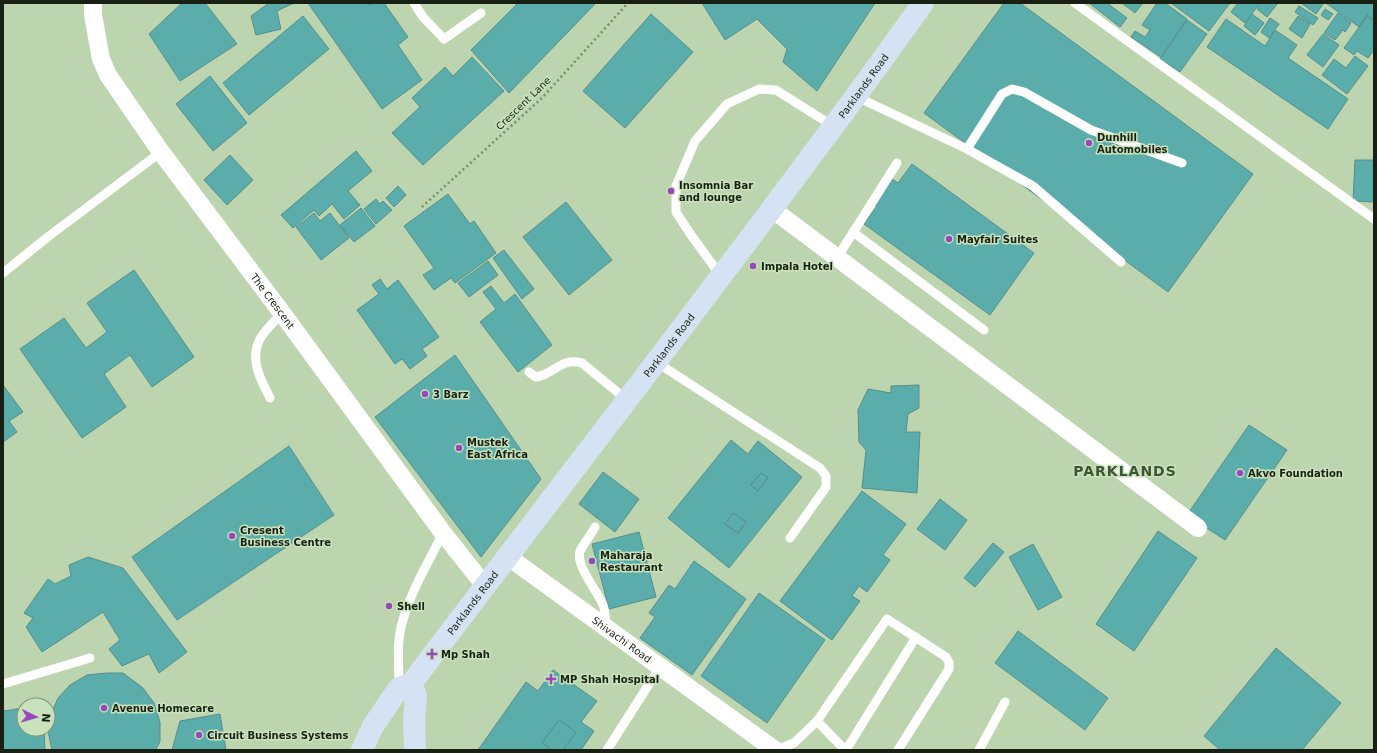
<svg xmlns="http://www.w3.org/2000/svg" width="1377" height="753" viewBox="0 0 1377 753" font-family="'DejaVu Sans',sans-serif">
	<rect width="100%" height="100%" fill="#bcd5ae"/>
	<!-- building -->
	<g fill="#5badab" stroke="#578e8d" fill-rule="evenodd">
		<polygon points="182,3 205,3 237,44 180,81 149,34"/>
		<polygon points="269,3 294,3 277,11 281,29 256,35 251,16"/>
		<polygon points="308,3 368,3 369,5 372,3 384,3 408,37 398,45 422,80 382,109"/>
		<polygon points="518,3 594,3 595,4 509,93 471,50"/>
		<polygon points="702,3 875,3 817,91 783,62 787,49 757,19 725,40"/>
		<polygon points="1004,3 1020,3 1253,174 1168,292 924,113"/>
		<polygon points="1089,3 1107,3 1127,18 1120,27"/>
		<polygon points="1122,3 1143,3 1135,13"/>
		<polygon points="1157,3 1165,3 1187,19 1161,57 1131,37 1135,31 1145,37 1150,30 1142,25"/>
		<polygon points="1171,3 1230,3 1209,31"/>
		<polygon points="1238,3 1260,3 1245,23 1231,12"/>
		<polygon points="1261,3 1278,3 1267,17 1257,9"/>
		<polygon points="1301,3 1320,3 1323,4 1316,14"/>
		<polygon points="1326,3 1374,3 1374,20 1367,15 1359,27"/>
		<polygon points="1299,6 1318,18 1313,25 1295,12"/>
		<polygon points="1325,9 1333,14 1328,20 1321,15"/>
		<polygon points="1338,13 1351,23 1345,32 1343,30 1335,40 1324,33"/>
		<polygon points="651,14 693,52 625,128 583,91"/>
		<polygon points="1252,14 1264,23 1255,35 1244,26"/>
		<polygon points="303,16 329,49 249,115 223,83"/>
		<polygon points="1298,16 1310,24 1302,38 1289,29"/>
		<polygon points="1367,16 1374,21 1374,50 1368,58 1357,51 1354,55 1344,48"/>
		<polygon points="1270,18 1279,24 1269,38 1261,32"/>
		<polygon points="1226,19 1265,46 1275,30 1297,45 1288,58 1348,99 1328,129 1207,47"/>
		<polygon points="1187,20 1207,34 1180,72 1160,59"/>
		<polygon points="1323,34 1339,45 1323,67 1307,55"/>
		<polygon points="1355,56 1368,66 1347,94 1322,75 1334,59 1346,68"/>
		<polygon points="472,57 504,91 423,165 392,133 420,107 412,98 445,67 453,76"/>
		<polygon points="210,76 247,123 213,151 176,104"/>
		<polygon points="356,151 372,171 348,191 360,205 344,219 332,204 319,216 314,210 293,228 281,215"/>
		<polygon points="230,155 253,180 227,205 204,180"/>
		<polygon points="1355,160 1374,160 1374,202 1353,201"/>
		<polygon points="912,164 1034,253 990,315 864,224 877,206 872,203 891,178 898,183"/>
		<polygon points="398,186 406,195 394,207 386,198"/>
		<polygon points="448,194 470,224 474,221 496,253 455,283 451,278 434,290 423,275 434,268 404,226"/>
		<polygon points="376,199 380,204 383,201 392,210 376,224 364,209"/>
		<polygon points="566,202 612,260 569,295 523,237"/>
		<polygon points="361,208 375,226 354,242 340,225"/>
		<polygon points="314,213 320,221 330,213 349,238 321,260 296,227"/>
		<polygon points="504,250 534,289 522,299 493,258"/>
		<polygon points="488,261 498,275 469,297 458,283"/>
		<polygon points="134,270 194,357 152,387 130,355 104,374 126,407 82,438 20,349 64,318 86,348 107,332 87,303"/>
		<polygon points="380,279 387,289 398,280 439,337 422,349 427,356 410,369 402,359 395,364 357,310 379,294 372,285"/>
		<polygon points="491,286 504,303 515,294 552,345 518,372 480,322 496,309 483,292"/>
		<polygon points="455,355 541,479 481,557 375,417"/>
		<polygon points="3,385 23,412 9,421 17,432 3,442"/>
		<polygon points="919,385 919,408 908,414 906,432 920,432 917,493 862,488 866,450 859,442 858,410 868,389 891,393 891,386"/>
		<polygon points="1249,425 1287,450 1225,540 1187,515"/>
		<path d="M731 440 748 454 758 441 802 477 729 568 668 518ZM761 473 768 478 758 491 751 485ZM733 513 746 522 738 533 725 524Z"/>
		<polygon points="289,446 334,515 177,620 132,557"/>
		<polygon points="603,472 639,499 615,532 579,504"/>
		<polygon points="761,473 768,478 758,491 751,485"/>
		<polygon points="862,491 906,524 883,555 890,560 867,592 859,586 852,596 860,601 832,640 780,601"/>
		<polygon points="940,499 967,520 945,550 917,529"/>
		<polygon points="733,513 746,522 738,533 725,524"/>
		<polygon points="1158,531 1197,558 1134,651 1096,624"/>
		<polygon points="639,532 656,597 609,609 592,544"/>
		<polygon points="993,543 1004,552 975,587 964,578"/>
		<polygon points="1033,544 1062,597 1038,610 1009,557"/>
		<polygon points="88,557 123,568 187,652 159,673 149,654 122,666 109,649 120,640 103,612 42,652 26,627 33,618 24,613 48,579 55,584 71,576 69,565"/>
		<polygon points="694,561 746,599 692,675 640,638 655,617 649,613 669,585 675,589"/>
		<polygon points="759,593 825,640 767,723 701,676"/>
		<polygon points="1018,631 1108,698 1085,730 995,663"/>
		<polygon points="1276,648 1341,703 1302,750 1220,750 1204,736"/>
		<polygon points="553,670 597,701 581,722 594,731 581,750 563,750 576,732 559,720 542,743 552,750 478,750 526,682 538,691"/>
		<polygon points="107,673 123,673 143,688 154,703 160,722 160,741 156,750 52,750 48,731 51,714 58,698 70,685 87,675"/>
		<polygon points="24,708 24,729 44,729 45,750 3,750 3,711"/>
		<polygon points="220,714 226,750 172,750 180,721"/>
		<polygon points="559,720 576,732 563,750 552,750 542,743"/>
	</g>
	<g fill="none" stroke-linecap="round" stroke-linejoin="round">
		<!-- path -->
		<polyline stroke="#7a8c6f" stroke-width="2.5" stroke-dasharray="2 3" stroke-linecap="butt" points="422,207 542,98 628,3"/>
		<!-- lane -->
		<g stroke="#fff" stroke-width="9">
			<polyline points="414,3 423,17 444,39 481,13"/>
			<polyline points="1075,3 1374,219"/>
			<polyline points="855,96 967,149 1033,186 1121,262"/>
			<polyline points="967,149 1002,94 1012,89 1024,92 1091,130 1182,163"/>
			<polyline points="853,232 984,330"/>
			<polyline points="837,258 897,163"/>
			<polyline points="3,273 49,236 161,152"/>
			<polyline points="721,276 691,235 676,212 676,186 695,141 727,104 759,89 776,90 833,126"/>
			<polyline points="656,362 820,468 826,476 826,487 790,538"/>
			<path d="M529 372 536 377C555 374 561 357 582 363L627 400"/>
			<path d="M270 398C261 380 249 360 260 339 265 330 275 321 282 313"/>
			<path d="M595 527C591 535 584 543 580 551 575 565 598 592 603 605 606 612 605 620 606 627"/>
			<polyline points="3,684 90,658"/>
			<path d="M399 688C399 665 396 641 403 620 412 589 429 561 443 533"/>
			<polyline points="817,721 845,750"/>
			<polyline points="607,750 660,667"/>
			<polyline points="775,750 794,743 817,721 887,619 946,657 949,662 949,669 898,750"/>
			<polyline points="846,750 916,637"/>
			<polyline points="979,750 1005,702"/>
		</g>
		<!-- street -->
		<g stroke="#fff" stroke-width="18">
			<path id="s1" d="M93 3V15L101 59 108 75 161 152 282 313 443 533 485 586"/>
			<polyline points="772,209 1198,528"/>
			<path id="s2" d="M507 556 775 750"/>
		</g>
		<!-- secondary -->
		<g stroke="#d4e2f3" stroke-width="22">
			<polyline points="411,684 416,696 414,720 415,750"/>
			<path id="s3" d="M362 750 373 726 399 688 411 684C551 498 694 315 832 128 863 87 893 45 923 3"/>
		</g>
	</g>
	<!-- markers -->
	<g fill="#9749b9" stroke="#c9e2bb" stroke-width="1.5">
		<circle cx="1089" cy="143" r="4"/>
		<circle cx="671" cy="191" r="4"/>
		<circle cx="949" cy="239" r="4"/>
		<circle cx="753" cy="266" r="4"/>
		<circle cx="425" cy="394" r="4"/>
		<circle cx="459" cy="448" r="4"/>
		<circle cx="1240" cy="473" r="4"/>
		<circle cx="232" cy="536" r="4"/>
		<circle cx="592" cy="561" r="4"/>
		<circle cx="389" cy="606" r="4"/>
		<path d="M430 648h4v4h4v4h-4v4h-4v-4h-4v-4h4z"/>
		<path d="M549 673h4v4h4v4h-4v4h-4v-4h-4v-4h4z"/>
		<circle cx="104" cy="708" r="4"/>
		<circle cx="199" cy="735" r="4"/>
	</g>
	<g text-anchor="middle" stroke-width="3" stroke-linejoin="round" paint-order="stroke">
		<!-- street labels -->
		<g font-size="10" fill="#172012" stroke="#c9e2bb">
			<text dy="4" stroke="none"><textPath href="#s3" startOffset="835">Parklands Road</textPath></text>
			<text transform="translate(523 103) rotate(-44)" y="4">Crescent Lane</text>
			<text dy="4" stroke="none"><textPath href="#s1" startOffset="354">The Crescent</textPath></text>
			<text dy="4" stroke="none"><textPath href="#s3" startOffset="511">Parklands Road</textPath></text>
			<text dy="4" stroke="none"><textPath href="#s3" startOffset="187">Parklands Road</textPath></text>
			<text dy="4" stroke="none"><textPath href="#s2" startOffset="142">Shivachi Road</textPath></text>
		</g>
		<!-- poi labels -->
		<g font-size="10" font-weight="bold" fill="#172012" stroke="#c9e2bb" text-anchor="start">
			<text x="1097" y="141">Dunhill<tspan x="1097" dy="12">Automobiles</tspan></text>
			<text x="679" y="189">Insomnia Bar<tspan x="679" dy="12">and lounge</tspan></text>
			<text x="957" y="243">Mayfair Suites</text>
			<text x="761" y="270">Impala Hotel</text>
			<text x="433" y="398">3 Barz</text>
			<text x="467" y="446">Mustek<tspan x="467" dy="12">East Africa</tspan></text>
			<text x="1248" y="477">Akvo Foundation</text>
			<text x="240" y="534">Cresent<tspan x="240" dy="12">Business Centre</tspan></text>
			<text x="600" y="559">Maharaja<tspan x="600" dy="12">Restaurant</tspan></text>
			<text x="397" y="610">Shell</text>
			<text x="441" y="658">Mp Shah</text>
			<text x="560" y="683">MP Shah Hospital</text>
			<text x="112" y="712">Avenue Homecare</text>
			<text x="207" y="739">Circuit Business Systems</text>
		</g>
		<!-- district labels -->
		<g font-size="14" font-weight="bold" letter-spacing="1" fill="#3f5432" stroke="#c9e2bb">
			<text x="1125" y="476">PARKLANDS</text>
		</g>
	</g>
	<!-- border -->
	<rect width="1377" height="753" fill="none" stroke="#172012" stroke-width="8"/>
	<!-- north arrow -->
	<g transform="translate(36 717) rotate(95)"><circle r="19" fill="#c9e2bb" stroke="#829477"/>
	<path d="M0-3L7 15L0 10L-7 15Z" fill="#9749b9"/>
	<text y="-6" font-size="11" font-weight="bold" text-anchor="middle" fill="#172012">N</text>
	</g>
</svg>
